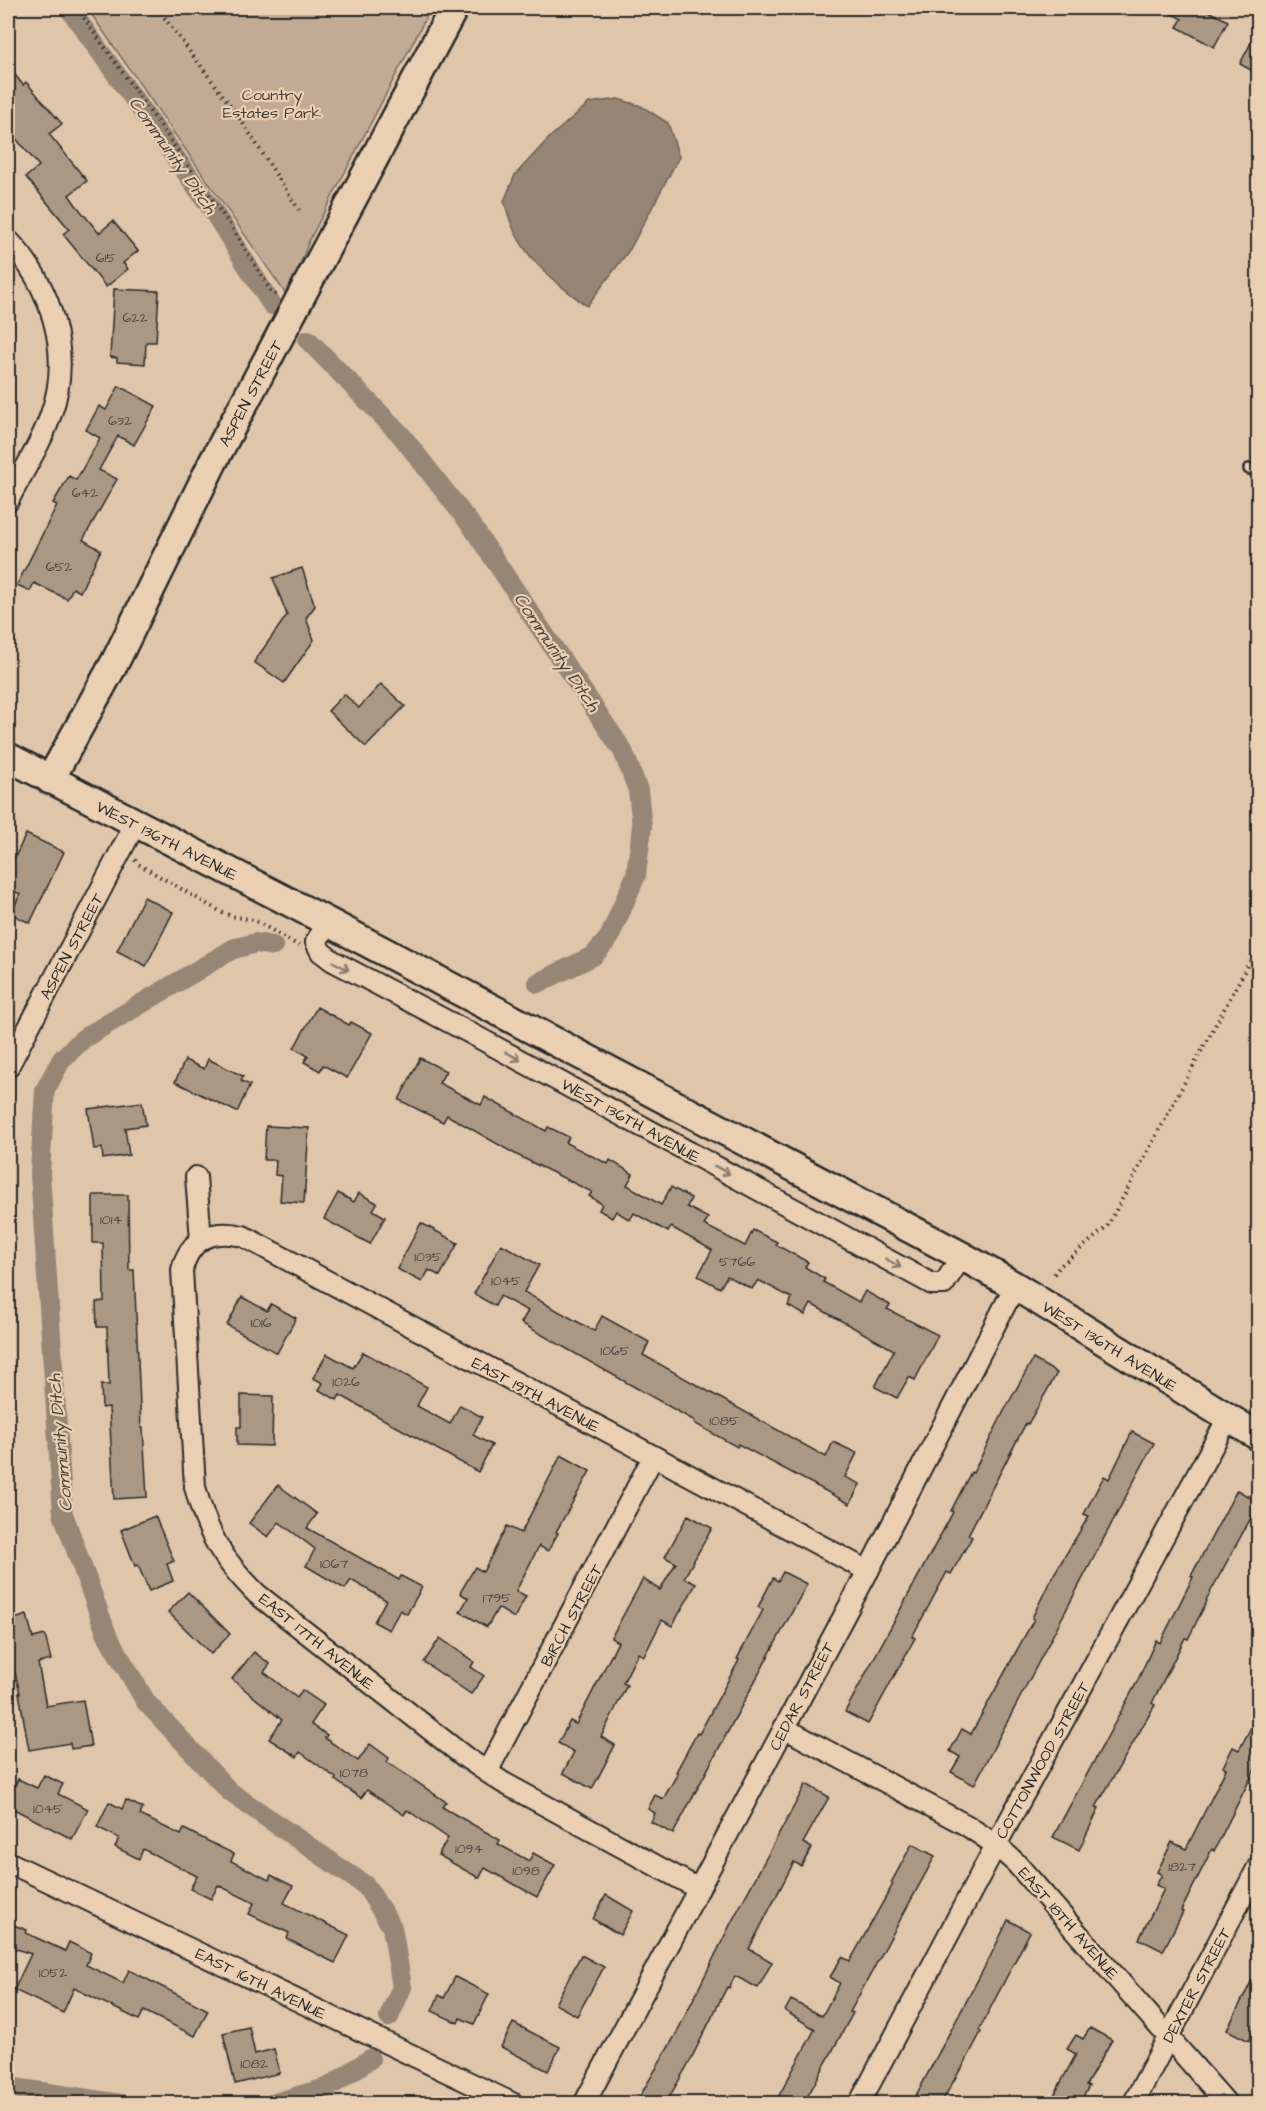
<svg xmlns="http://www.w3.org/2000/svg" width="1266" height="2111" viewBox="0 0 1266 2111" font-family="'Architects Daughter',sans-serif">
	<rect width="100%" height="100%" fill="#dfc5aa"/>
	<filter id="ink" filterUnits="userSpaceOnUse"><feTurbulence type="fractalNoise" baseFrequency=".0167" numOctaves="2"/><feDisplacementMap in="SourceGraphic" scale="12" xChannelSelector="R" yChannelSelector="G"/><feConvolveMatrix kernelMatrix="1 2 1 2 8 2 1 2 1" color-interpolation-filters="sRGB"/></filter>
	<g filter="url(#ink)">
		<!-- green -->
		<polygon fill="#c1ab95" stroke="#766b60" stroke-width="1.5" points="87,8 431,8 309,241 288,297"/>
		<!-- water -->
		<path fill="#958676" stroke="#6b6258" stroke-width="1.5" d="M618 99 641 106 668 123 679 157 630 249 587 306C560 286 530 264 515 232 510 222 507 211 504 201L515 175 549 138 589 103Z"/>
		<g fill="none" stroke-linecap="round" stroke-linejoin="round">
			<!-- canal -->
			<g stroke="#958676" stroke-width="20">
				<polyline points="69,8 210,206 272,305"/>
				<polyline points="308,340 401,435 471,525 623,751 638,790 642,827 636,875 609,938 593,956 538,983"/>
				<polyline points="273,946 256,943 233,949 84,1038 62,1059 45,1090 40,1173 63,1514 107,1635 146,1702 230,1792 366,1886 392,1927 402,1987 389,2017"/>
				<polyline points="8,2087 121,2104"/>
				<polyline points="271,2104 329,2087 370,2059"/>
			</g>
		</g>
		<!-- building -->
		<g fill="#aa9884" stroke="#2b2b2b" stroke-width="1.5">
			<polygon points="1161,8 1202,8 1228,21 1214,47 1177,27 1182,19"/>
			<polygon points="1258,29 1258,74 1240,64"/>
			<polygon points="8,66 23,85 26,82 62,124 49,134 87,181 69,195 76,205 99,233 113,221 138,251 123,263 128,269 106,287 63,234 69,229 26,177 39,166 8,129"/>
			<polygon points="114,289 159,291 156,342 146,342 145,364 117,362 117,358 110,357"/>
			<polygon points="119,386 156,406 134,445 118,436 99,470 117,479 83,540 101,550 80,592 73,588 67,599 34,583 30,591 17,585 57,505 53,503 69,476 76,480 100,438 86,430 99,406 106,410"/>
			<polygon points="302,568 315,606 306,618 314,640 284,683 254,662 287,615 273,578"/>
			<polygon points="381,684 405,706 366,747 328,711 344,694 359,708"/>
			<polygon points="26,834 64,852 30,923 11,914 20,894 8,888 8,872"/>
			<polygon points="144,897 173,912 146,966 117,951"/>
			<polygon points="317,1007 349,1025 351,1022 372,1033 347,1078 323,1065 320,1071 304,1062 308,1056 294,1048"/>
			<polygon points="420,1058 446,1071 439,1083 481,1105 485,1097 546,1131 548,1127 569,1137 566,1143 608,1164 610,1160 633,1174 627,1185 661,1205 671,1187 691,1198 687,1207 708,1218 704,1225 745,1246 753,1230 777,1242 776,1245 808,1262 805,1267 825,1279 823,1282 859,1302 865,1291 890,1305 887,1309 938,1335 915,1380 909,1377 897,1398 875,1387 894,1350 811,1304 805,1315 788,1306 792,1298 758,1280 752,1289 727,1276 720,1288 698,1276 712,1250 671,1227 668,1232 634,1213 630,1220 616,1211 612,1218 599,1210 602,1204 589,1196 592,1192 517,1155 447,1115 443,1122 399,1100"/>
			<polygon points="208,1059 243,1076 241,1081 250,1085 237,1112 175,1082 185,1060 204,1069"/>
			<polygon points="142,1102 146,1125 125,1128 129,1155 103,1159 102,1148 94,1149 88,1109"/>
			<polygon points="266,1126 309,1128 304,1203 280,1201 282,1176 275,1175 276,1160 264,1160"/>
			<polygon points="338,1193 354,1202 359,1193 377,1203 373,1210 385,1217 370,1244 324,1219"/>
			<polygon points="93,1195 128,1195 129,1270 134,1270 141,1428 143,1428 147,1497 114,1499 109,1407 102,1408 101,1385 109,1385 107,1327 97,1327 96,1302 104,1301 103,1243 93,1243"/>
			<polygon points="421,1223 458,1243 440,1276 429,1270 422,1282 397,1269"/>
			<polygon points="501,1244 539,1265 524,1292 594,1331 602,1316 649,1342 643,1355 826,1457 833,1442 857,1453 845,1477 860,1484 850,1504 738,1444 737,1447 694,1423 695,1421 521,1323 528,1311 500,1296 495,1306 474,1294"/>
			<polygon points="242,1297 267,1311 271,1304 296,1318 277,1353 227,1325"/>
			<polygon points="363,1352 427,1387 417,1406 450,1424 460,1405 482,1417 473,1435 492,1445 478,1472 340,1395 337,1400 319,1390 323,1383 313,1378 327,1354 353,1368"/>
			<polygon points="1033,1359 1057,1373 1028,1424 1026,1423 968,1535 972,1537 951,1574 947,1572 912,1637 915,1638 868,1724 845,1712 953,1512 951,1511 971,1472 973,1473 1004,1411"/>
			<polygon points="241,1395 273,1396 272,1446 237,1445 237,1427 241,1427"/>
			<polygon points="1132,1432 1154,1443 974,1785 951,1772 960,1757 950,1751 962,1729 971,1734 1034,1619 1032,1618 1051,1579 1089,1516 1084,1514 1104,1476 1109,1479"/>
			<polygon points="561,1455 590,1471 556,1532 558,1533 548,1551 539,1546 516,1591 526,1596 514,1618 498,1608 487,1627 460,1612 468,1598 460,1593 475,1567 483,1572 507,1526 521,1533"/>
			<polygon points="278,1485 317,1514 307,1528 399,1580 401,1576 422,1587 407,1614 400,1610 389,1630 374,1622 386,1600 351,1580 345,1589 306,1566 315,1549 279,1522 268,1537 249,1523"/>
			<polygon points="1237,1490 1258,1502 1258,1505 1206,1600 1207,1601 1188,1639 1185,1638 1152,1703 1155,1705 1096,1807 1099,1808 1079,1850 1053,1837 1137,1682 1156,1640 1160,1643 1193,1577 1191,1576"/>
			<polygon points="688,1515 712,1528 684,1578 696,1584 672,1626 662,1620 644,1656 638,1653 623,1683 627,1685 601,1737 615,1745 592,1789 563,1773 574,1752 558,1743 570,1721 576,1724 618,1642 611,1638 643,1579 660,1590 676,1563 665,1557"/>
			<polygon points="155,1516 174,1561 167,1564 173,1581 149,1591 138,1565 135,1566 121,1530"/>
			<polygon points="783,1572 807,1584 673,1834 651,1822 655,1813 648,1809 655,1795 663,1799 678,1773 676,1772 697,1733 699,1734 739,1660 737,1659 763,1610 758,1607 773,1578 778,1581"/>
			<polygon points="188,1592 230,1634 211,1654 168,1612"/>
			<polygon points="27,1615 33,1638 45,1635 51,1660 38,1663 46,1706 83,1700 91,1746 71,1749 70,1743 29,1750 19,1693 20,1693 8,1644 8,1621"/>
			<polygon points="440,1638 474,1662 471,1667 484,1676 471,1694 424,1662"/>
			<polygon points="254,1652 270,1664 264,1672 297,1698 302,1690 324,1705 311,1724 327,1735 325,1738 358,1761 370,1744 389,1758 387,1762 446,1802 442,1807 500,1840 498,1844 529,1861 533,1853 555,1865 537,1897 485,1868 479,1878 438,1855 448,1838 407,1810 404,1815 367,1790 361,1798 335,1780 336,1778 300,1752 297,1757 269,1739 282,1720 232,1679"/>
			<polygon points="1258,1714 1258,1763 1214,1851 1212,1849 1181,1911 1183,1912 1163,1951 1139,1939 1164,1889 1156,1885 1162,1875 1157,1872 1172,1842 1186,1849 1226,1769 1223,1767 1233,1747 1239,1750"/>
			<polygon points="44,1775 63,1784 58,1794 88,1809 72,1839 8,1806 8,1800 18,1779 37,1788"/>
			<polygon points="806,1784 829,1797 803,1843 812,1848 801,1866 794,1862 749,1949 772,1962 758,1988 735,1976 729,1988 727,1987 691,2059 666,2103 636,2103 675,2036 731,1923"/>
			<polygon points="126,1800 143,1808 140,1815 181,1835 184,1829 234,1854 231,1861 269,1880 271,1875 293,1886 284,1903 349,1935 335,1963 287,1939 289,1933 249,1914 254,1903 218,1885 211,1899 190,1889 197,1876 143,1849 139,1859 115,1847 119,1838 97,1827 109,1802 122,1809"/>
			<polygon points="912,1844 935,1856 850,2012 853,2013 804,2103 775,2103 815,2029 785,2011 791,2000 822,2016 840,1983 830,1977 842,1957 850,1961 893,1884 891,1883"/>
			<polygon points="606,1895 633,1911 620,1935 593,1919"/>
			<polygon points="1008,1920 1030,1932 979,2030 981,2032 961,2070 960,2070 941,2103 912,2103 990,1957"/>
			<polygon points="8,1923 27,1930 26,1933 65,1951 69,1942 91,1953 86,1965 123,1983 129,1970 208,2010 195,2036 144,2011 139,2020 74,1988 63,2013 14,1990 31,1954 8,1946"/>
			<polygon points="581,1955 604,1967 577,2016 555,2004"/>
			<polygon points="1258,1968 1258,2021 1249,2041 1227,2030"/>
			<polygon points="455,1977 489,1994 474,2024 460,2018 458,2023 432,2011 439,1995 444,1998"/>
			<polygon points="513,2023 560,2047 548,2071 501,2047"/>
			<polygon points="249,2027 255,2054 274,2049 280,2073 235,2084 223,2033"/>
			<polygon points="1090,2028 1112,2040 1086,2085 1089,2086 1080,2103 1050,2103 1076,2054 1067,2049 1076,2035 1083,2039"/>
		</g>
		<g fill="none" stroke-linecap="round" stroke-linejoin="round">
			<defs>
				<polyline id="lane" points="1249,469 1258,470"/>
				<g id="street">
					<path d="M8 240C51 285 73 353 51 414 41 445 22 472 8 501"/>
					<polyline points="328,922 316,942 321,952 333,961 470,1033 932,1284 944,1284 962,1256"/>
					<polyline points="8,1067 135,824"/>
					<polyline points="196,1177 201,1240"/>
					<polyline points="784,1728 966,1825 996,1845 1016,1863 1227,2104"/>
					<polyline points="487,1772 653,1457"/>
					<polyline points="8,1862 514,2104"/>
					<path d="M699 1889 502 1782 465 1757 257 1594C222 1559 208 1536 195 1487L182 1270C190 1238 212 1229 243 1236L868 1571"/>
					<polyline points="584,2104 868,1571 1015,1286"/>
					<polyline points="859,2104 996,1845 1228,1418"/>
					<polyline points="1133,2104 1258,1867"/>
				</g>
				<g id="secondary">
					<polyline points="8,757 328,922 962,1256 1015,1286 1258,1436"/>
					<polyline points="50,780 116,660 213,462 454,8"/>
				</g>
			</defs>
			<!-- lane casing -->
			<use href="#lane" stroke="#2b2b2b" stroke-width="14"/>
			<!-- street casing -->
			<use href="#street" stroke="#2b2b2b" stroke-width="24"/>
			<!-- secondary casing -->
			<use href="#secondary" stroke="#2b2b2b" stroke-width="32"/>
			<!-- path -->
			<g stroke="#2b2b2b" stroke-width="4" stroke-dasharray="1.5 4.5" stroke-linecap="butt">
				<polyline points="77,8 233,229 271,291 276,295"/>
				<polyline points="157,8 237,114 299,210"/>
				<polyline points="135,860 138,864 223,913 231,916 254,920 299,946"/>
				<polyline points="1054,1274 1060,1266 1107,1227 1258,946"/>
			</g>
			<!-- lane -->
			<use href="#lane" stroke="#eacfb2" stroke-width="9"/>
			<!-- street -->
			<use href="#street" stroke="#eacfb2" stroke-width="20"/>
			<!-- secondary -->
			<use href="#secondary" stroke="#eacfb2" stroke-width="27"/>
		</g>
		<!-- one-way arrows -->
		<defs><path id="oneway-shaft" d="M-6 0H5M1.5-3L5.5 0L1.5 3" fill="none" stroke-width="1.6" stroke-linecap="round" stroke-linejoin="round" transform="scale(1.5)"/></defs>
		<g stroke="#8a7d6e">
			<use href="#oneway-shaft" transform="translate(341 966) rotate(28)"/>
			<use href="#oneway-shaft" transform="translate(513 1056) rotate(29)"/>
			<use href="#oneway-shaft" transform="translate(722 1170) rotate(29)"/>
			<use href="#oneway-shaft" transform="translate(893 1263) rotate(29)"/>
		</g>
	</g>
	<g text-anchor="middle" stroke-width="4.5" stroke-linejoin="round" paint-order="stroke">
		<!-- number labels -->
		<g font-size="14" fill="#4b4641">
			<text x="106" y="262">615</text>
			<text x="135" y="322">622</text>
			<text x="120" y="425">632</text>
			<text x="85" y="497">642</text>
			<text x="59" y="571">652</text>
			<text x="111" y="1224">1014</text>
			<text x="428" y="1261">1035</text>
			<text x="737" y="1266">5766</text>
			<text x="506" y="1285">1045</text>
			<text x="261" y="1327">1016</text>
			<text x="615" y="1355">1065</text>
			<text x="346" y="1386">1026</text>
			<text x="724" y="1425">1085</text>
			<text x="334" y="1568">1067</text>
			<text x="497" y="1602">1795</text>
			<text x="354" y="1777">1078</text>
			<text x="48" y="1813">1045</text>
			<text x="469" y="1853">1094</text>
			<text x="1182" y="1871">1827</text>
			<text x="526" y="1875">1098</text>
			<text x="53" y="1977">1052</text>
			<text x="254" y="2068">1082</text>
		</g>
		<!-- park labels -->
		<g font-size="16" fill="#423e3b" stroke="#eacfb2">
			<text x="272" y="100">Country<tspan x="272" dy="18">Estates Park</tspan></text>
		</g>
		<!-- street labels -->
		<g font-size="16" fill="#2b2b2b" stroke="#eacfb2">
			<text transform="translate(250 393) rotate(-62)" y="6">ASPEN STREET</text>
			<text transform="translate(167 840) rotate(27)" y="6">WEST 136TH AVENUE</text>
			<text transform="translate(71 946) rotate(-62)" y="6">ASPEN STREET</text>
			<text transform="translate(631 1120) rotate(29)" y="6">WEST 136TH AVENUE</text>
			<text transform="translate(1110 1346) rotate(32)" y="6">WEST 136TH AVENUE</text>
			<text transform="translate(536 1394) rotate(28)" y="6">EAST 19TH AVENUE</text>
			<text transform="translate(571 1615) rotate(-62)" y="6">BIRCH STREET</text>
			<text transform="translate(317 1641) rotate(39)" y="6">EAST 17TH AVENUE</text>
			<text transform="translate(801 1696) rotate(-62)" y="6">CEDAR STREET</text>
			<text transform="translate(1042 1760) rotate(-61)" y="6">COTTONWOOD STREET</text>
			<text transform="translate(1069 1923) rotate(49)" y="6">EAST 18TH AVENUE</text>
			<text transform="translate(261 1983) rotate(26)" y="6">EAST 16TH AVENUE</text>
			<text transform="translate(1196 1985) rotate(-62)" y="6">DEXTER STREET</text>
		</g>
		<!-- water labels -->
		<g font-size="18" font-style="italic" fill="#46423e" stroke="#eacfb2">
			<text transform="translate(173 155) rotate(55)" y="6">Community Ditch</text>
			<text transform="translate(557 652) rotate(56)" y="6">Community Ditch</text>
			<text transform="translate(60 1443) rotate(-95)" y="6">Community Ditch</text>
		</g>
	</g>
	<!-- margin -->
	<rect width="1266" height="2111" fill="none" stroke="#eacfb2" stroke-width="30"/>
	<rect x="15" y="15" width="1236" height="2081" fill="none" stroke="#2b2b2b" stroke-width="2" filter="url(#ink)"/>
</svg>
